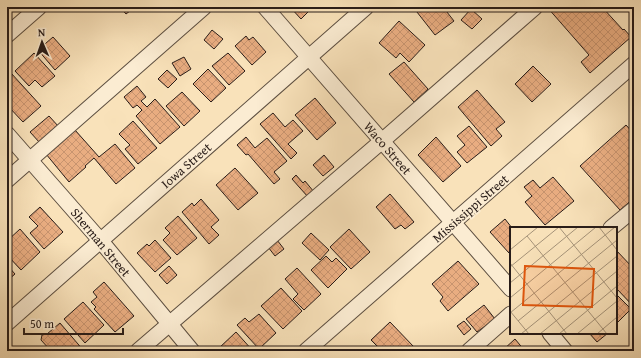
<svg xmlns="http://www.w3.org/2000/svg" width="641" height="358" viewBox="0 0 641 358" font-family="'Gentium Book Plus',serif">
	<defs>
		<pattern id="building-cross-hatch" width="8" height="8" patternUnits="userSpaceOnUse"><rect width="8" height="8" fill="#e9ad81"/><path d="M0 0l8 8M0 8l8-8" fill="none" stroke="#c8946f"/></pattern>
	</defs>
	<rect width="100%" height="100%" fill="#f9e2ba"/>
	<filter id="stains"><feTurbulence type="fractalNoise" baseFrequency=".005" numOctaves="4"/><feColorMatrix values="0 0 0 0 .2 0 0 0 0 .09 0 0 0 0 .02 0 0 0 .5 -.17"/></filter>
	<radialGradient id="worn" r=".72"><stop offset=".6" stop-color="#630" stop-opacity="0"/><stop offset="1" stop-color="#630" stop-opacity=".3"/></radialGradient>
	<!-- building -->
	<g fill="url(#building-cross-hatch)" stroke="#281c18">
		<polygon points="120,7 135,7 126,14"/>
		<polygon points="290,7 313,7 301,19"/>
		<polygon points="413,7 443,7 454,21 435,35"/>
		<polygon points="547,7 602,7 623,30 624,29 631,37 590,73 581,62 589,55"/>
		<polygon points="471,9 482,19 472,29 461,20"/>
		<polygon points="399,21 425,45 409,62 400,53 396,58 379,43"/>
		<polygon points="212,30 223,39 214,49 204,40"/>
		<polygon points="246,36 249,40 253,37 266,52 252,65 235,46"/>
		<polygon points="53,37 70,56 55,70 38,50"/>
		<polygon points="34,53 55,76 42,87 35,80 29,86 15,71"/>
		<polygon points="228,53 245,71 229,85 212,66"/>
		<polygon points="184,57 191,69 180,76 172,63"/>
		<polygon points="404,62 428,89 414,102 389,74"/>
		<polygon points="533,66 551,84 532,102 515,84"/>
		<polygon points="208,69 226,88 211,102 193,84"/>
		<polygon points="167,70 177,79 168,88 158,79"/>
		<polygon points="11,73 41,106 23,122 7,105 7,76"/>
		<polygon points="137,86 146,97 141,101 147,107 155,99 180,127 160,144 136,116 142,110 137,105 133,108 124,97"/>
		<polygon points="477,90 505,122 496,129 502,136 491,146 458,107"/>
		<polygon points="182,92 200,111 184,126 166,106"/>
		<polygon points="315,98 336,123 317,140 295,115"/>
		<polygon points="273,113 285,127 293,120 303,131 288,144 297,153 291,159 260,124"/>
		<polygon points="49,116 59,127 40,143 30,132"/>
		<polygon points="133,121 157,148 138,164 125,149 130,145 119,134"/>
		<polygon points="626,125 634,134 634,198 620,210 580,166"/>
		<polygon points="469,126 487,147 467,163 457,152 465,145 457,136"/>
		<polygon points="75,130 99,157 115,144 135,168 116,184 94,158 85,166 86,167 69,182 46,154"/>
		<polygon points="246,137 255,148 267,138 287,161 274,172 280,179 274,184 248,154 246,155 237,145"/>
		<polygon points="436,137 461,166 443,182 418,155"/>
		<polygon points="324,155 334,167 323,176 313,165"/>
		<polygon points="235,168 258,193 238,210 216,185"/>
		<polygon points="296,175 303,183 305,181 314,192 308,197 292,179"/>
		<polygon points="553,177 574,201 545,225 525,202 532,196 524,187 533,180 540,188"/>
		<polygon points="390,194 414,222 405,229 401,225 395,229 376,207"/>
		<polygon points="201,199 219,220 211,227 219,235 209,244 182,212 192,203 194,206"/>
		<polygon points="40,207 63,232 44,249 30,233 38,226 29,217"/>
		<polygon points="178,216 197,238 177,255 163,240 170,233 165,228"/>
		<polygon points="505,219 512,228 511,228 511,251 509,253 490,232"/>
		<polygon points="20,229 40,252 21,270 7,255 7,241"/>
		<polygon points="349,229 370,252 351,269 330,247"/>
		<polygon points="311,233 329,250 320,260 302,243"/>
		<polygon points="155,240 171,258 155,272 137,253 147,244 149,246"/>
		<polygon points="277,240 284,249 275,256 268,247"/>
		<polygon points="616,250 634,269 634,307 616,288"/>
		<polygon points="326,256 332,262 336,258 347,269 328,288 311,270"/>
		<polygon points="458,261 479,284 448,311 440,301 443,297 432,284"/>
		<polygon points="7,265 15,274 7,281"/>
		<polygon points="169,266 177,275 167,284 159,275"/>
		<polygon points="297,268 321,294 304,310 293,299 298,294 285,279"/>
		<polygon points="104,282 134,316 115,332 94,309 96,307 91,302 97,297 93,292"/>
		<polygon points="281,288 302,311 283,329 261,306"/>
		<polygon points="616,294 631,309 616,324"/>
		<polygon points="83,302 104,325 85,343 64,319"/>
		<polygon points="484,305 495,319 477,332 466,319"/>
		<polygon points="259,314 276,333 259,349 237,325 245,318 249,322"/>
		<polygon points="464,321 471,329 464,335 457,326"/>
		<polygon points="390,322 414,347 410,351 382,351 371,340"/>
		<polygon points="60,323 84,351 51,351 41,340 42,335 47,334"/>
		<polygon points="236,332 253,351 222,351 219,348"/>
		<polygon points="589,333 608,333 597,342"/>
		<polygon points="515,339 525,351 503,351 503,350"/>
	</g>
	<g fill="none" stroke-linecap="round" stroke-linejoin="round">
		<defs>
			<g id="minor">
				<polyline points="265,7 511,289"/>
				<polyline points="7,35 39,7"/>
				<polyline points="7,134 100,240 192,351"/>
				<polyline points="7,180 204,7"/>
				<polyline points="611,228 634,209"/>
				<polyline points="7,323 366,7"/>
				<polyline points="550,333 565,351"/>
				<polyline points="138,351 382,141 535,7"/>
				<polyline points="306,351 634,64"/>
				<polyline points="469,351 511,314"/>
			</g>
		</defs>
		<!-- minor casing -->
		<use href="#minor" stroke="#5c4e40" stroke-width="17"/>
		<!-- minor -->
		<use href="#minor" stroke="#fbecd2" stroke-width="15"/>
	</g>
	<g text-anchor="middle" stroke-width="3.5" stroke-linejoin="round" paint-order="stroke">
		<!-- street labels -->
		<g font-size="13" fill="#281c18" stroke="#fbecd2">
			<text transform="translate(388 148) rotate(49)" y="5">Waco Street</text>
			<text transform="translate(186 165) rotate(-41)" y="5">Iowa Street</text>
			<text transform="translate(470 208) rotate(-41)" y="5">Mississippi Street</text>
			<text transform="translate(101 242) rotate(50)" y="5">Sherman Street</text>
		</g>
	</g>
	<!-- overview -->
	<g transform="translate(510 227)">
		<rect width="107" height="107" fill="#f9e2ba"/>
		<path fill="none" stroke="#a59379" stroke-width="1" d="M49 0 107 71M89 0 107 23M17 9 97 107M0 23 28 0M0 36 57 107M0 40 49 0M0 56 68 0M0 71 86 0M0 84 19 107M0 86 105 0M8 94 107 13M11 107 107 29M30 107 107 44M49 107 107 59M67 107 107 74M87 107 107 90"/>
		<path fill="#de560d" fill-opacity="0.15" stroke="#de560d" stroke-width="2" d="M15 39 84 42 82 80 13 78Z"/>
		<rect width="107" height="107" fill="none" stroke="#281c18" stroke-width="2"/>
	</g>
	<!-- margin -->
	<rect width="641" height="358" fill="none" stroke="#f9e2ba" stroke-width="24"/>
	<rect x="8" y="8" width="625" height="342" fill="none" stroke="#281c18" stroke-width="2"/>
	<rect x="12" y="12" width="617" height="334" fill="none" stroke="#281c18"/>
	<!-- north arrow -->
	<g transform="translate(42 42) rotate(358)" stroke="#fbecd2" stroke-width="3" paint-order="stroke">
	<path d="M0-3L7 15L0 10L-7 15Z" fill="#281c18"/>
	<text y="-6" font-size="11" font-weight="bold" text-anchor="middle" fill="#281c18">N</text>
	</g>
	<!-- scale -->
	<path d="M24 328v6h99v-6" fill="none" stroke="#281c18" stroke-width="2"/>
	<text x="30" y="328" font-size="12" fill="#281c18" stroke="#fbecd2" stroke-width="3" paint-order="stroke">50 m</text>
	<rect width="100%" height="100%" filter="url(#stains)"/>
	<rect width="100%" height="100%" fill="url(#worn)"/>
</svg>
